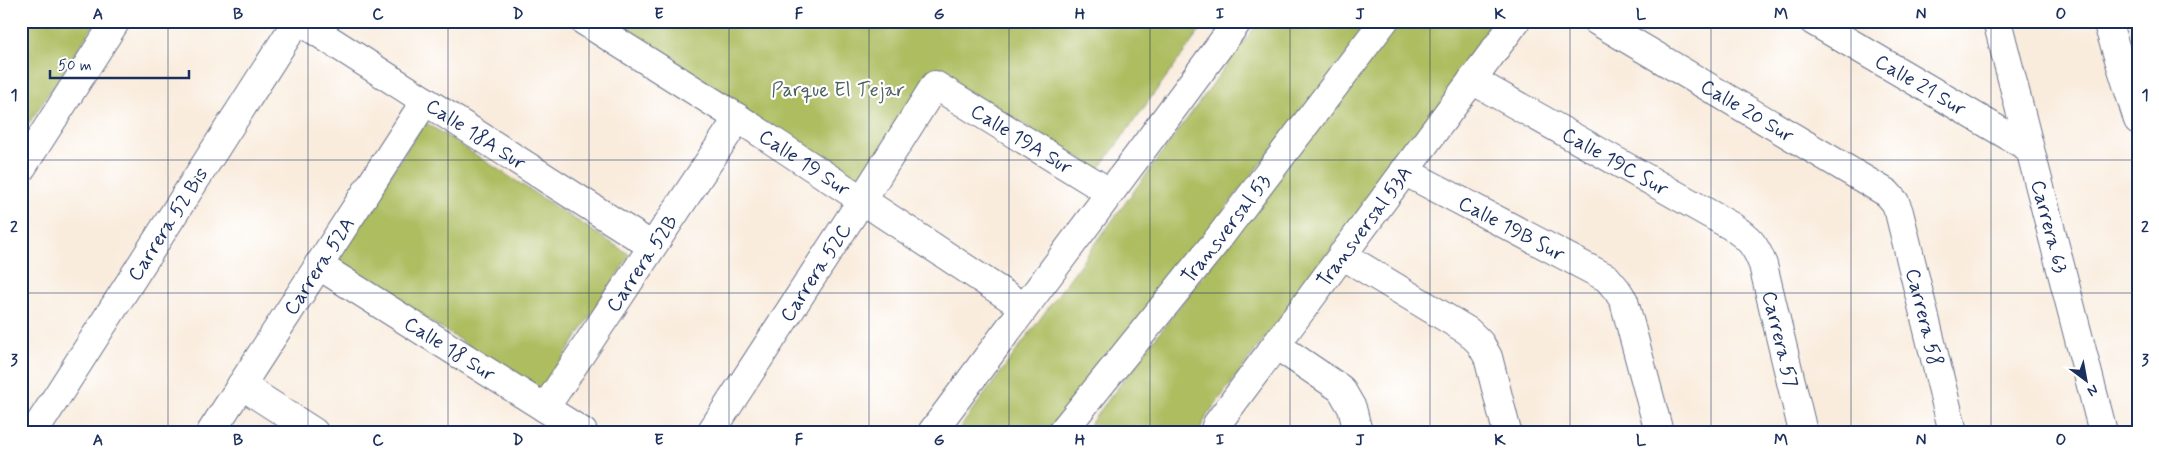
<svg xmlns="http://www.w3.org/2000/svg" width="2159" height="453" viewBox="0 0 2159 453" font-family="Mynerve,sans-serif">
	<rect width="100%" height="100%" fill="#fff"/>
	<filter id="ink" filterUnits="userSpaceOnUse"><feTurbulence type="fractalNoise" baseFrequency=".02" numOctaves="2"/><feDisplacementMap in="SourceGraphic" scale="10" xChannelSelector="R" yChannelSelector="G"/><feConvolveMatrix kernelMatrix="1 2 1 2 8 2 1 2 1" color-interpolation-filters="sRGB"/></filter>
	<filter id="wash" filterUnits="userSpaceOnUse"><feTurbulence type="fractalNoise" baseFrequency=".0096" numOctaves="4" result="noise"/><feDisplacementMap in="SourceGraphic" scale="20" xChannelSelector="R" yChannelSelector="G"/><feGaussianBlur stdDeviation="1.12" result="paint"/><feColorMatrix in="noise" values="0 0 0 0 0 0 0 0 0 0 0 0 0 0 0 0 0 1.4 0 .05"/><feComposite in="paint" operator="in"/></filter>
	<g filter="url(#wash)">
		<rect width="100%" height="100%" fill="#f9ecdd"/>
		<!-- green -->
		<g fill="#adbd60" stroke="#64765f">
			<polygon points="21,21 88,21 94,25 21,135"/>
			<polygon points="607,21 1207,21 1099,169 933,70 859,184"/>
			<polygon points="1259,21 1373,21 1049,432 957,432"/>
			<polygon points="1397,21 1503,21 1208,414 1201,427 1200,432 1084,432"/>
			<polygon points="425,122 630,255 541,392 335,260"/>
		</g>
	</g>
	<g filter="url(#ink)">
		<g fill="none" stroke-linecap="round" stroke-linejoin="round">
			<defs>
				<g id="minor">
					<path id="s1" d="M300 21 652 246"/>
					<path id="s2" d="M584 21 738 118 1024 307"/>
					<path id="s3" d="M1597 21 1887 193 1895 202 1899 212 1953 432"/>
					<path id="s4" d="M1813 21 2029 148"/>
					<path id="s5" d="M1997 21 2103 432"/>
					<path id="s6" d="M1472 80 1731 226C1749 238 1755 244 1763 265L1803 432"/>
					<polyline points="21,169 116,21"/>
					<path id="s7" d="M1404 171 1607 278 1617 290 1624 301 1659 432"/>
					<polyline points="1342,255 1468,331 1480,343 1488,357 1507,432"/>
					<path id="s8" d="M318 265 583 432"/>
					<polyline points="1276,345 1341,389 1352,408 1358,432"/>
					<polyline points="241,385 314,432"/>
					<path id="s9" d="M545 408 738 118"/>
					<path id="s10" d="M38 426 297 21"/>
					<path id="s11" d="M211 432 425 101"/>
					<path id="s12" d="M711 432 862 200 935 85 1109 192"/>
					<polyline points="932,432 1238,21"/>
					<path id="s13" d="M1062 432 1215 243 1384 21"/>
					<path id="s14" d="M1214 432 1217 424 1516 21"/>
				</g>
				<polyline id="major" points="2107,21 2138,120"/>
			</defs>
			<!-- minor casing -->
			<use href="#minor" stroke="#69718a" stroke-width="30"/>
			<!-- major casing -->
			<use href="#major" stroke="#69718a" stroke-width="30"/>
			<!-- minor -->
			<use href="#minor" stroke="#fff" stroke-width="28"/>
			<!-- major -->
			<use href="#major" stroke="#fff" stroke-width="28"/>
		</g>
	</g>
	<!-- grid -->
	<path fill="none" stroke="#1b2f5e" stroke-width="1" stroke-opacity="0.55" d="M168 21V432M308 21V432M448 21V432M589 21V432M729 21V432M869 21V432M1009 21V432M1150 21V432M1290 21V432M1430 21V432M1570 21V432M1711 21V432M1851 21V432M1991 21V432M21 160H2138M21 293H2138"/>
	<g text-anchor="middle" stroke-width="4.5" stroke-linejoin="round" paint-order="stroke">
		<!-- street labels -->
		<g font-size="20" fill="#1b2f5e" stroke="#fff">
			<text dy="7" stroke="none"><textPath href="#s4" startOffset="125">Calle 21 Sur</textPath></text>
			<text dy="7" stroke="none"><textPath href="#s3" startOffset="175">Calle 20 Sur</textPath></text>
			<text dy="7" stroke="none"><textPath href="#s1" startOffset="209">Calle 18A Sur</textPath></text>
			<text dy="7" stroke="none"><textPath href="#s12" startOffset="515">Calle 19A Sur</textPath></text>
			<text dy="7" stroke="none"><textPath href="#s6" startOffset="165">Calle 19C Sur</textPath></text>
			<text dy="7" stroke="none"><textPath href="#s2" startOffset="262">Calle 19 Sur</textPath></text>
			<text dy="7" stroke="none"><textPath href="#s10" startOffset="240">Carrera 52 Bis</textPath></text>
			<text dy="7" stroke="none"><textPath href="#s14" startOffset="255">Transversal 53A</textPath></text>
			<text dy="7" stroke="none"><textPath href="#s5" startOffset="212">Carrera 63</textPath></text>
			<text dy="7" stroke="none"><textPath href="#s13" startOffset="261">Transversal 53</textPath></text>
			<text dy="7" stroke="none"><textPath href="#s7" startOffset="122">Calle 19B Sur</textPath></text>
			<text dy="7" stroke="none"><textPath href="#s9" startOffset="174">Carrera 52B</textPath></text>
			<text dy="7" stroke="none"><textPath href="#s11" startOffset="198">Carrera 52A</textPath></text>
			<text dy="7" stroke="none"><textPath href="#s12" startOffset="191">Carrera 52C</textPath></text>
			<text dy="7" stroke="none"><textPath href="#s3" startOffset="468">Carrera 58</textPath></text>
			<text dy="7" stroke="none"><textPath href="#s6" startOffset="425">Carrera 57</textPath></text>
			<text dy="7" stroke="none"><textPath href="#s8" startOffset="156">Calle 18 Sur</textPath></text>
		</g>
		<!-- park labels -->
		<g font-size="20" fill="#4e615f" stroke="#fff">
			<text x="838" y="96">Parque El Tejar</text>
		</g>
	</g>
	<!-- margin -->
	<rect width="2159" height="453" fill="none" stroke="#fff" stroke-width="55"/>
	<!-- north arrow -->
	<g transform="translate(2086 380) rotate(148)" stroke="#ffffff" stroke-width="4" paint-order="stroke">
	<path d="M0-4L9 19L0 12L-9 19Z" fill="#1b2f5e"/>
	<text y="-8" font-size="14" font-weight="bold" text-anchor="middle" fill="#1b2f5e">N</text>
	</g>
	<!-- scale -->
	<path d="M50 70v8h139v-8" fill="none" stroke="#1b2f5e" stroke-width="2.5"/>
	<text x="58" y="70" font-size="15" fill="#1b2f5e" stroke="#ffffff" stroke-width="4" paint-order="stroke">50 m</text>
	<rect x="28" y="28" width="2104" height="398" fill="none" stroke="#1b2f5e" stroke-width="2"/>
	<g font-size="16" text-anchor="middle" font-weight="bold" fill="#1b2f5e">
		<text x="98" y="19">A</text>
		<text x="238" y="19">B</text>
		<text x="378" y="19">C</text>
		<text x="518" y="19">D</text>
		<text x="659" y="19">E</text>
		<text x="799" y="19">F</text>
		<text x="939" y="19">G</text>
		<text x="1080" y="19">H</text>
		<text x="1220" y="19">I</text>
		<text x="1360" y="19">J</text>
		<text x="1500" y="19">K</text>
		<text x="1641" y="19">L</text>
		<text x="1781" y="19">M</text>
		<text x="1921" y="19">N</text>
		<text x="2061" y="19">O</text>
		<text x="14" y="100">1</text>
		<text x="2145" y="100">1</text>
		<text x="14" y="232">2</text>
		<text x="2145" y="232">2</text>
		<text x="14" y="365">3</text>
		<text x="2145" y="365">3</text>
		<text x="98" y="445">A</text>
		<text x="238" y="445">B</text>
		<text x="378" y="445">C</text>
		<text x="518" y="445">D</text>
		<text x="659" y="445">E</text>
		<text x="799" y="445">F</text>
		<text x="939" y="445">G</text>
		<text x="1080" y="445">H</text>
		<text x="1220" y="445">I</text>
		<text x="1360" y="445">J</text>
		<text x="1500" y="445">K</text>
		<text x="1641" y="445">L</text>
		<text x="1781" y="445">M</text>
		<text x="1921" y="445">N</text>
		<text x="2061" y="445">O</text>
	</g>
</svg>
